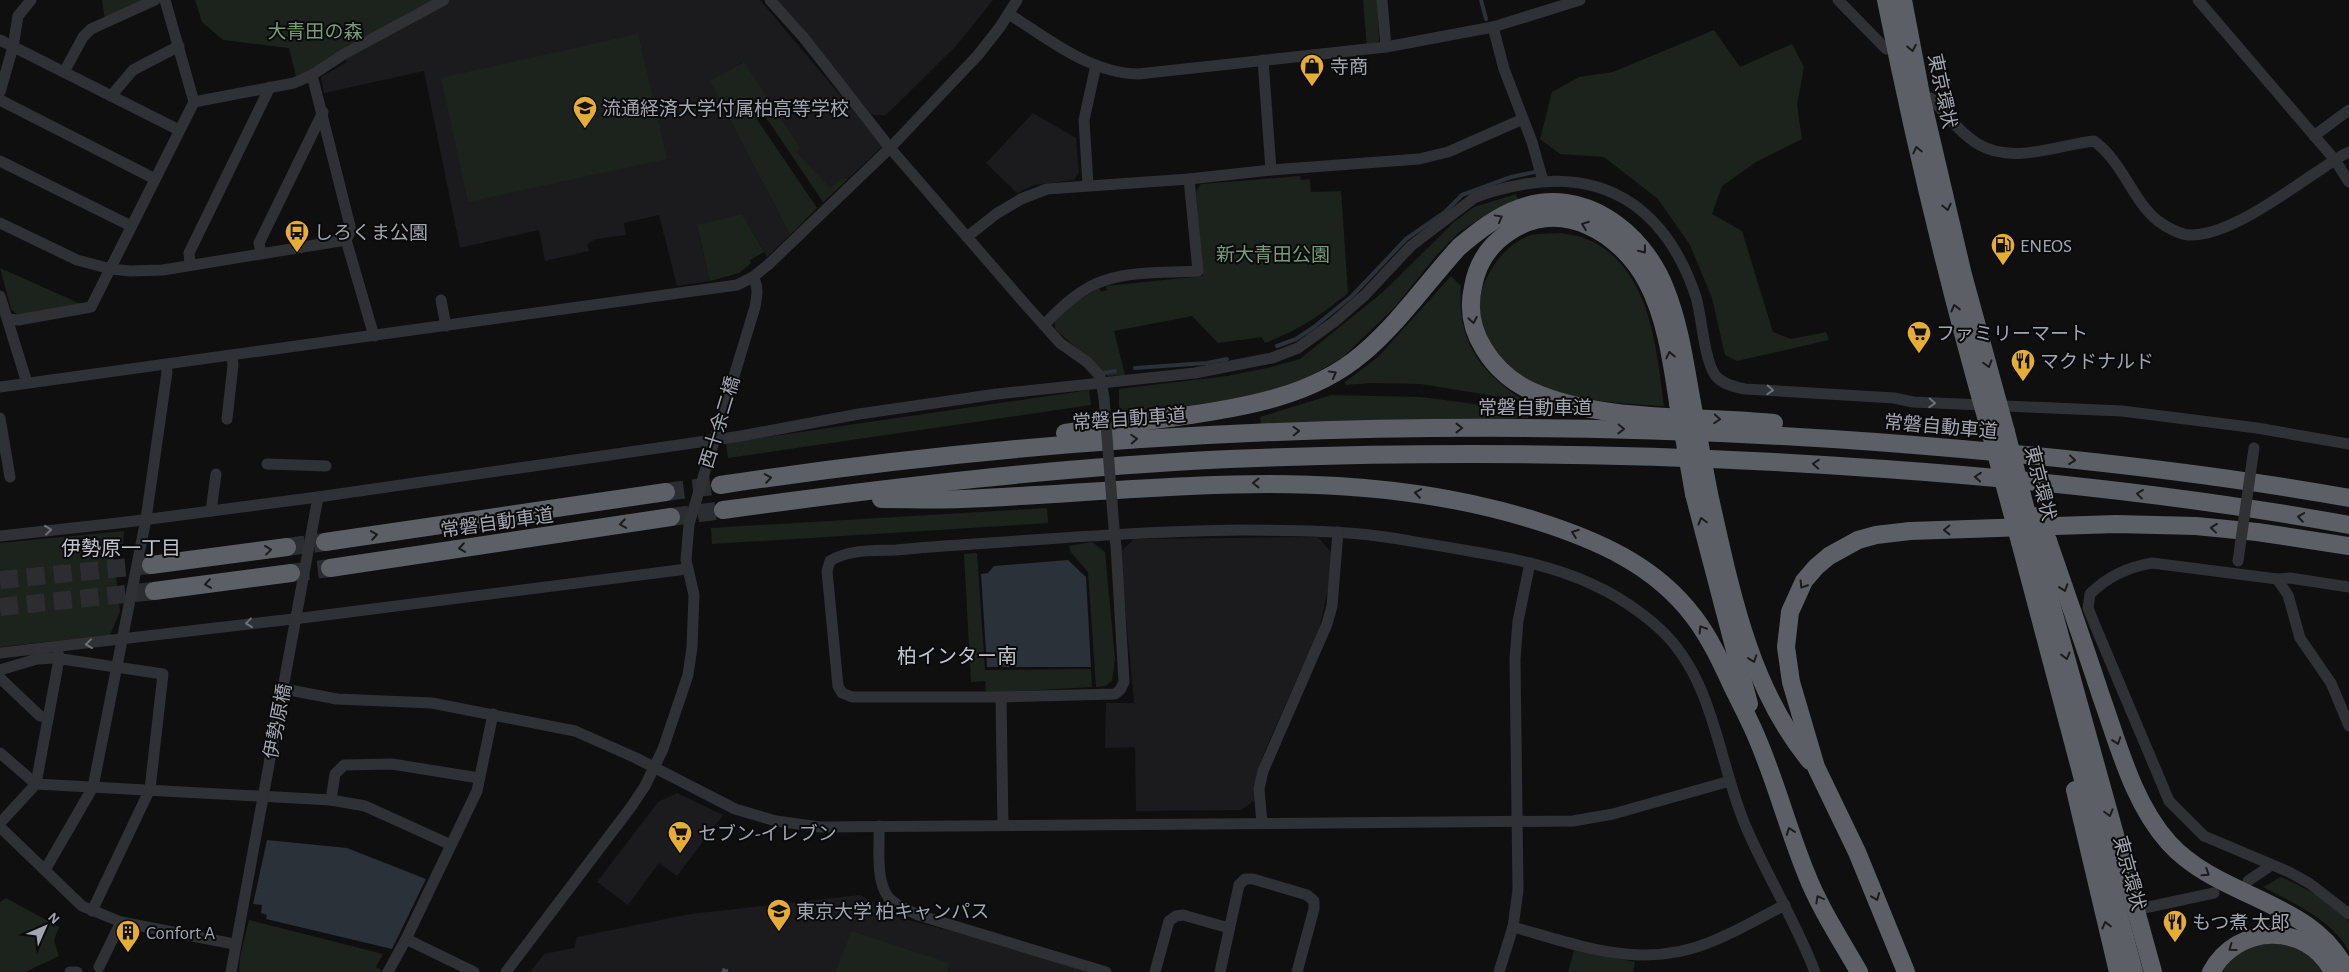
<svg xmlns="http://www.w3.org/2000/svg" width="2349" height="972" viewBox="0 0 2349 972" font-family="'Alegreya Sans','Noto Sans JP',sans-serif">
	<rect width="100%" height="100%" fill="#0f0f10"/>
	<!-- built -->
	<g fill="#1b1b1d">
		<polygon points="451,0 760,0 883,146 823,202 743,62 711,82 790,235 767,257 742,214 697,226 710,281 677,286 659,215 624,223 626,235 596,239 587,244 589,251 545,261 539,230 460,248 424,71 324,93 321,77 347,62 345,58"/>
		<polygon points="776,0 993,0 957,45 886,115 872,115"/>
		<polygon points="1033,113 1076,138 1079,173 1074,180 1034,185 1017,193 986,163"/>
		<polygon points="1318,537 1331,552 1329,585 1319,629 1264,753 1257,773 1254,801 1241,810 1136,811 1135,747 1105,748 1106,703 1134,703 1120,552 1134,539"/>
		<polygon points="677,793 723,815 677,876 659,863 628,905 597,882 658,802"/>
		<polygon points="860,895 900,918 978,938 1087,972 530,972 544,954 574,948 577,937 690,914"/>
	</g>
	<!-- green -->
	<g fill="#1c231d">
		<polygon points="102,0 147,0 105,20"/>
		<polygon points="195,0 437,0 319,68 296,76 289,48 223,40 202,22"/>
		<polygon points="1363,0 1377,0 1379,41 1367,48"/>
		<polygon points="1714,30 1740,67 1792,44 1804,67 1797,105 1802,139 1756,162 1722,186 1712,214 1742,231 1773,332 1791,339 1826,332 1829,340 1737,361 1725,355 1712,298 1690,245 1658,199 1604,157 1560,154 1540,139 1552,92 1579,77 1613,72"/>
		<polygon points="638,34 667,159 468,202 441,78"/>
		<polygon points="744,62 800,148 796,152 830,188 842,178 848,179 823,202 763,113 756,118 817,208 790,235 710,81"/>
		<path d="M1300 176 1301 180 1310 179 1311 192 1341 191 1348 293C1319 317 1300 329 1265 343L1262 337 1218 343 1192 316 1114 331 1125 375 1108 376 1055 329V321L1074 303 1099 288 1101 292 1107 290 1106 286 1203 276 1196 191 1201 184Z"/>
		<path d="M1516 194 1518 200 1490 212 1458 233 1436 256 1394 308 1343 357 1287 390 1195 410C1170 404 1144 410 1119 414V389L1227 376 1267 368 1300 359 1383 292 1453 223 1474 207Z"/>
		<polygon points="742,214 764,252 750,260 751,263 739,273 710,281 697,225"/>
		<path d="M1562 233C1569 235 1577 235 1584 238 1650 263 1656 346 1664 406 1628 404 1552 400 1523 379 1507 368 1482 344 1479 324 1473 290 1498 246 1531 235 1540 233 1552 234 1562 233Z"/>
		<polygon points="0,268 83,305 18,315 11,309"/>
		<path d="M1451 276 1461 286C1457 339 1478 370 1520 398L1519 400 1421 384 1371 383 1345 385V382L1378 357Z"/>
		<polygon points="1089,390 1091,405 728,458 726,443"/>
		<polygon points="1331,395 1421,397 1528,411 1528,418 1261,424 1260,417"/>
		<polygon points="1047,508 1048,523 712,544 711,528"/>
		<polygon points="124,531 123,544 114,544 113,552 120,611 110,635 0,647 0,543"/>
		<polygon points="1092,542 1105,552 1115,659 1112,681 1105,686 1096,687 1088,572 1070,551 1069,546"/>
		<polygon points="977,553 985,670 1091,669 1092,687 986,693 985,681 971,682 964,554"/>
		<path d="M2281 877C2297 884 2343 907 2349 923 2349 931 2349 943 2349 951 2331 919 2295 904 2263 887Z"/>
		<polygon points="6,898 59,927 54,940 59,956 25,972 0,972 0,902"/>
		<polygon points="249,920 383,954 376,967 384,972 239,972 240,957"/>
		<polygon points="851,931 949,963 947,972 836,972"/>
		<polygon points="2291,942 2314,957 2323,972 2219,972 2243,946"/>
		<polygon points="1574,950 1635,962 1633,972 1568,972"/>
	</g>
	<!-- water -->
	<g fill="#2a3138">
		<polygon points="1068,560 1086,577 1091,667 987,667 981,574 988,573 994,566"/>
		<polygon points="267,840 347,848 426,879 392,949 266,919 267,915 261,913 262,905 253,904"/>
	</g>
	<g fill="none" stroke-linecap="round" stroke-linejoin="round">
		<!-- stream -->
		<g stroke="#2a3138" stroke-width="4">
			<polyline points="1481,0 1486,19"/>
			<polyline points="1277,346 1296,339 1314,327 1352,296 1406,239 1445,212 1462,195 1511,177 1535,172"/>
			<polyline points="1135,368 1207,363 1227,359"/>
			<polyline points="1104,373 1115,371"/>
		</g>
		<!-- highway-tunnel -->
		<g stroke="#2c2d30" stroke-width="18" stroke-dasharray="18 9" stroke-linecap="butt">
			<polyline points="666,492 720,485"/>
			<polyline points="671,517 723,510"/>
			<polyline points="287,547 325,542"/>
			<polyline points="291,573 330,568"/>
			<polyline points="0,580 151,565"/>
			<polyline points="0,607 154,591"/>
		</g>
		<!-- minor -->
		<g stroke="#303135" stroke-width="11">
			<polyline points="770,0 804,38 890,148 1025,304 1060,343 1087,362 1100,376 1104,398"/>
			<polyline points="1382,0 1386,47"/>
			<polyline points="1838,0 1886,49 1896,47"/>
			<polyline points="2198,0 2335,160 2349,182"/>
			<path d="M1009 14C1048 39 1090 73 1138 74L1386 47 1493 27 1580 0"/>
			<polyline points="1493,27 1504,69 1532,142 1543,181"/>
			<polyline points="0,40 179,130"/>
			<polyline points="64,72 83,37 91,29 155,0"/>
			<polyline points="312,75 351,230 346,240 374,336"/>
			<polyline points="0,92 13,47 18,16 31,0"/>
			<polyline points="111,96 133,70 179,46"/>
			<polyline points="0,100 155,179"/>
			<polyline points="194,102 294,83 312,75 344,54 444,0"/>
			<path d="M1916 102 1931 98C1945 113 1960 133 1978 144 2013 165 2057 145 2094 141 2123 162 2132 200 2158 221 2166 227 2182 236 2193 235 2232 234 2287 191 2320 170 2329 164 2339 156 2349 152"/>
			<polyline points="2314,136 2349,110"/>
			<polyline points="0,161 131,226"/>
			<polyline points="1271,170 1419,159 1448,152 1523,119"/>
			<polyline points="1189,179 1271,170 1263,60"/>
			<polyline points="1088,185 1084,120 1096,65"/>
			<polyline points="0,223 77,260 111,269 130,271 163,270 346,240"/>
			<path d="M967 237 996 214 1021 199 1047 189 1189 179 1198 271C1168 273 1134 271 1106 280 1082 287 1061 307 1044 325"/>
			<polyline points="261,253 259,243 323,112"/>
			<polyline points="190,264 189,253 270,87"/>
			<polyline points="0,296 27,383"/>
			<polyline points="441,300 446,326"/>
			<polyline points="8,319 18,320 91,307 194,102 165,0"/>
			<polyline points="0,387 737,285 753,277 769,264 890,148 978,55 1000,27 1017,0"/>
			<polyline points="0,418 10,477"/>
			<polyline points="227,419 233,365 232,356"/>
			<polyline points="267,464 326,466"/>
			<path d="M1112 502C1113 517 1114 531 1116 546L1124 682 1120 690 1115 694 1001 697H852L842 693 838 686 827 571 830 561C849 549 874 551 896 550 927 547 958 545 989 543 1073 537 1157 531 1242 530 1281 530 1321 530 1360 534 1393 537 1425 544 1458 549 1535 562 1602 575 1661 630 1715 681 1718 762 1746 827 1767 876 1796 922 1815 972"/>
			<polyline points="211,511 216,474"/>
			<path d="M0 536 127 522 318 497 741 436 859 414 997 394 1195 373 1272 358 1298 348 1334 322 1365 295 1411 246 1474 198C1490 191 1508 187 1525 184 1613 169 1669 216 1696 297 1702 318 1704 359 1715 375 1722 384 1734 387 1745 389L1894 398 1913 402 2122 411 2257 428 2349 444"/>
			<polyline points="2277,579 2290,578 2349,587"/>
			<polyline points="0,653 310,617 687,569"/>
			<polyline points="0,670 37,659 55,658 163,674 150,789 92,911"/>
			<polyline points="0,678 40,716 48,718"/>
			<polyline points="284,689 337,699 432,703 575,731 636,758 735,809 776,821 820,827 1573,821 1613,814 1730,781"/>
			<polyline points="1001,697 1003,825"/>
			<path d="M2349 726 2331 683 2300 638 2288 595 2277 579 2152 563C2128 567 2107 577 2090 594L2088 608 2094 623 2169 801 2204 836 2289 872 2309 883 2349 914"/>
			<polyline points="0,753 36,784 331,800 365,806 451,845"/>
			<polyline points="331,800 335,774 344,765 392,764 479,778"/>
			<polyline points="0,823 36,784 59,659 58,652"/>
			<polyline points="1262,823 1259,789 1263,771 1327,624 1332,606 1338,532"/>
			<path d="M879 826C880 847 875 878 888 897 895 906 908 910 918 915L1106 972"/>
			<polyline points="0,827 82,906 121,922 234,944"/>
			<polyline points="45,870 93,787 146,519 167,372 166,365"/>
			<polyline points="2248,881 2270,866"/>
			<polyline points="2130,911 2214,893"/>
			<path d="M1513 927C1582 946 1643 971 1713 941 1738 931 1761 917 1785 905"/>
			<polyline points="406,939 474,972"/>
			<polyline points="99,967 121,922"/>
			<polyline points="70,972 77,972"/>
			<polyline points="231,972 318,497"/>
			<polyline points="388,972 406,939 477,791 493,714"/>
			<path d="M506 972 631 807 645 786 663 749 688 675 692 647 694 595 686 560 689 524 755 307C757 295 759 288 753 277"/>
			<polyline points="1155,972 1169,921 1176,916 1183,915 1229,928"/>
			<polyline points="1220,972 1239,885 1245,879 1253,879 1307,895 1314,901 1314,909 1297,972"/>
			<polyline points="1499,972 1513,927 1518,890 1515,659 1518,621 1530,563"/>
		</g>
		<!-- highway -->
		<g stroke="#5d5f66" stroke-width="18">
			<path d="M1886 0C1915 145 1949 288 1990 431"/>
			<polyline points="1903,0 1922,100 1963,275 2006,432"/>
			<path d="M1678 403C1672 363 1666 318 1647 282 1621 233 1561 197 1509 232 1489 245 1477 264 1473 287 1468 309 1472 330 1484 349 1495 367 1512 382 1531 391 1601 423 1698 415 1774 423"/>
			<path d="M1065 433C1102 427 1140 422 1177 417 1242 407 1310 398 1362 354 1399 323 1427 282 1459 247 1478 231 1497 216 1520 208 1583 185 1643 232 1665 288 1680 325 1685 364 1692 403"/>
			<path d="M720 485C1102 427 1490 414 1876 442 2034 454 2193 470 2349 498"/>
			<polyline points="1694,494 1749,704"/>
			<path d="M1709 494C1730 586 1748 686 1810 761"/>
			<path d="M881 499C908 499 935 500 962 499 1158 491 1345 460 1537 521 1597 540 1655 565 1694 617 1710 638 1722 664 1733 688 1741 704 1750 721 1757 738 1776 782 1788 829 1806 873 1818 905 1842 942 1859 972"/>
			<path d="M723 510C891 487 1060 467 1229 459 1448 450 1667 453 1885 469 2040 480 2196 497 2349 525"/>
			<path d="M2048 541C2066 593 2084 644 2101 696 2119 746 2133 803 2169 843 2221 900 2314 900 2347 972"/>
			<polyline points="325,542 666,492"/>
			<polyline points="2020,542 2134,972"/>
			<polyline points="2034,542 2153,972"/>
			<polyline points="151,565 287,547"/>
			<polyline points="330,568 671,517"/>
			<polyline points="154,591 291,573"/>
			<polyline points="2075,790 2118,972"/>
			<polyline points="1906,972 1857,852 1816,767 1791,682 1786,647 1790,612 1804,581 1816,567 1829,556 1858,540 1876,535 1910,531 2116,524 2196,526 2257,532 2349,546"/>
			<path d="M2211 972C2237 924 2307 921 2333 972"/>
		</g>
		<!-- rail -->
		<polyline stroke="#4a4b50" stroke-width="4" stroke-dasharray="6 5" stroke-linecap="butt" points="722,970 730,972"/>
		<!-- minor-bridge -->
		<g stroke="#303135" stroke-width="11">
			<polyline points="1104,398 1112,502"/>
			<polyline points="2238,561 2254,448"/>
		</g>
		<!-- highway-bridge -->
		<g stroke="#5d5f66" stroke-width="18">
			<polyline points="1678,403 1694,494"/>
			<polyline points="1692,403 1709,494"/>
			<polyline points="1990,431 2020,542"/>
			<polyline points="2006,432 2034,542"/>
			<polyline points="2035,516 2048,541"/>
		</g>
	</g>
	<!-- one-way arrows -->
	<defs><path id="oneway-chevron" d="M-2-3.5L2.5 0L-2 3.5" fill="none" stroke-width="1.6" stroke-linecap="round" stroke-linejoin="round" transform="scale(1.25)"/></defs>
	<g stroke="#1b1b1d">
		<use href="#oneway-chevron" transform="translate(1912 48) rotate(79)"/>
		<use href="#oneway-chevron" transform="translate(1917 150) rotate(-103)"/>
		<use href="#oneway-chevron" transform="translate(1947 207) rotate(77)"/>
		<use href="#oneway-chevron" transform="translate(1499 218) rotate(-29)"/>
		<use href="#oneway-chevron" transform="translate(1585 225) rotate(-159)"/>
		<use href="#oneway-chevron" transform="translate(1643 250) rotate(52)"/>
		<use href="#oneway-chevron" transform="translate(1955 308) rotate(-104)"/>
		<use href="#oneway-chevron" transform="translate(1473 320) rotate(80)"/>
		<use href="#oneway-chevron" transform="translate(1670 355) rotate(-102)"/>
		<use href="#oneway-chevron" transform="translate(1988 364) rotate(74)"/>
		<use href="#oneway-chevron" transform="translate(1333 374) rotate(-29)"/>
		<use href="#oneway-chevron" transform="translate(1717 419) rotate(4)"/>
		<use href="#oneway-chevron" transform="translate(1459 428)"/>
		<use href="#oneway-chevron" transform="translate(1621 429) rotate(1)"/>
		<use href="#oneway-chevron" transform="translate(1296 431) rotate(-2)"/>
		<use href="#oneway-chevron" transform="translate(1134 439) rotate(-3)"/>
		<use href="#oneway-chevron" transform="translate(2072 460) rotate(6)"/>
		<use href="#oneway-chevron" transform="translate(1816 464) rotate(-176)"/>
		<use href="#oneway-chevron" transform="translate(1978 477) rotate(-175)"/>
		<use href="#oneway-chevron" transform="translate(768 478) rotate(-9)"/>
		<use href="#oneway-chevron" transform="translate(1256 483) rotate(180)"/>
		<use href="#oneway-chevron" transform="translate(1418 493) rotate(-171)"/>
		<use href="#oneway-chevron" transform="translate(2140 494) rotate(-173)"/>
		<use href="#oneway-chevron" transform="translate(2301 517) rotate(-171)"/>
		<use href="#oneway-chevron" transform="translate(1702 521) rotate(-105)"/>
		<use href="#oneway-chevron" transform="translate(623 524) rotate(171)"/>
		<use href="#oneway-chevron" transform="translate(2214 528) rotate(-174)"/>
		<use href="#oneway-chevron" transform="translate(1947 530) rotate(179)"/>
		<use href="#oneway-chevron" transform="translate(1575 533) rotate(-160)"/>
		<use href="#oneway-chevron" transform="translate(374 535) rotate(-8)"/>
		<use href="#oneway-chevron" transform="translate(462 548) rotate(172)"/>
		<use href="#oneway-chevron" transform="translate(268 550) rotate(-7)"/>
		<use href="#oneway-chevron" transform="translate(208 584) rotate(172)"/>
		<use href="#oneway-chevron" transform="translate(1803 585) rotate(122)"/>
		<use href="#oneway-chevron" transform="translate(2064 588) rotate(71)"/>
		<use href="#oneway-chevron" transform="translate(1702 629) rotate(-122)"/>
		<use href="#oneway-chevron" transform="translate(2066 656) rotate(76)"/>
		<use href="#oneway-chevron" transform="translate(1753 659) rotate(71)"/>
		<use href="#oneway-chevron" transform="translate(2117 741) rotate(71)"/>
		<use href="#oneway-chevron" transform="translate(2109 813) rotate(74)"/>
		<use href="#oneway-chevron" transform="translate(1790 831) rotate(-110)"/>
		<use href="#oneway-chevron" transform="translate(2206 873) rotate(33)"/>
		<use href="#oneway-chevron" transform="translate(1876 897) rotate(68)"/>
		<use href="#oneway-chevron" transform="translate(1819 899) rotate(-119)"/>
		<use href="#oneway-chevron" transform="translate(2106 925) rotate(-104)"/>
		<use href="#oneway-chevron" transform="translate(2232 948) rotate(144)"/>
	</g>
	<g stroke="#6e7179">
		<use href="#oneway-chevron" transform="translate(1770 390) rotate(3)"/>
		<use href="#oneway-chevron" transform="translate(1932 403) rotate(3)"/>
		<use href="#oneway-chevron" transform="translate(48 530) rotate(-6)"/>
		<use href="#oneway-chevron" transform="translate(249 623) rotate(173)"/>
		<use href="#oneway-chevron" transform="translate(89 644) rotate(173)"/>
	</g>
	<!-- icons -->
	<defs>
		<symbol id="shop-pin" viewBox="-11 -11 22 30"><path d="M0 17L-7.5 6A9.5 9.5 0 1 1 7.5 6Z" fill="#e5ad33" stroke="#0a0a0b"/><path d="M-5-2.5h2.3a2.7 3.5 0 0 1 5.4 0H5L5.5 6h-11ZM-1.5-2.5h3a1.5 2.3 0 0 0-3 0Z" fill="#111"/></symbol>
		<symbol id="school-pin" viewBox="-11 -11 22 30"><path d="M0 17L-7.5 6A9.5 9.5 0 1 1 7.5 6Z" fill="#e5ad33" stroke="#0a0a0b"/><path d="M0-5L7-2L0 1L-7-2ZM-4 1L0 2.5L4 1V4Q0 6-4 4Z" fill="#111"/></symbol>
		<symbol id="bus-pin" viewBox="-11 -11 22 30"><path d="M0 17L-7.5 6A9.5 9.5 0 1 1 7.5 6Z" fill="#e5ad33" stroke="#0a0a0b"/><path d="M-5-6H5V4H4V6H2V4H-2V6H-4V4H-5ZM-3.5-4V0h7V-4ZM-3.5 1.2v1.5H-2V1.2ZM2 1.2v1.5H3.5V1.2Z" fill="#111"/></symbol>
		<symbol id="fuel-pin" viewBox="-11 -11 22 30"><path d="M0 17L-7.5 6A9.5 9.5 0 1 1 7.5 6Z" fill="#e5ad33" stroke="#0a0a0b"/><path d="M-5.5-6h7V0h2V4h1.3V-2.5L3-4.5l.8-.8L6-3V5H2.5V1h-1V6h-7ZM-4.2-4.7v3.2H.2V-4.7Z" fill="#111"/></symbol>
		<symbol id="supermarket-pin" viewBox="-11 -11 22 30"><path d="M0 17L-7.5 6A9.5 9.5 0 1 1 7.5 6Z" fill="#e5ad33" stroke="#0a0a0b"/><path d="M-6-5.5h2.5l.6 2H6L4.5 2H-2.5L-4.4-4H-6ZM-1.5 3.2a1.3 1.3 0 1 0 .1 0ZM3 3.2a1.3 1.3 0 1 0 .1 0Z" fill="#111"/></symbol>
		<symbol id="restaurant-pin" viewBox="-11 -11 22 30"><path d="M0 17L-7.5 6A9.5 9.5 0 1 1 7.5 6Z" fill="#e5ad33" stroke="#0a0a0b"/><path d="M-5-6h1v4h1v-4h1v4h1v-4h1v5L-1.5 .5V6h-2V.5L-5-1ZM5-6V6H3V1.5H1.5Q1.5-4 5-6Z" fill="#111"/></symbol>
		<symbol id="university-pin" viewBox="-11 -11 22 30"><path d="M0 17L-7.5 6A9.5 9.5 0 1 1 7.5 6Z" fill="#e5ad33" stroke="#0a0a0b"/><path d="M0-5L7-2L0 1L-7-2ZM-4 1L0 2.5L4 1V4Q0 6-4 4Z" fill="#111"/></symbol>
		<symbol id="building-pin" viewBox="-11 -11 22 30"><path d="M0 17L-7.5 6A9.5 9.5 0 1 1 7.5 6Z" fill="#e5ad33" stroke="#0a0a0b"/><path d="M-4-6H4V6H1V3H-1V6H-4ZM-2.5-4.3h1.7v1.8h-1.7ZM.8-4.3h1.7v1.8H.8ZM-2.5-1h1.7V.8h-1.7ZM.8-1h1.7V.8H.8Z" fill="#111"/></symbol>
	</defs>
	<g fill-rule="evenodd">
		<use href="#shop-pin" x="1298" y="52" width="28" height="38"/>
		<use href="#school-pin" x="571" y="94" width="28" height="38"/>
		<use href="#bus-pin" x="283" y="218" width="28" height="38"/>
		<use href="#fuel-pin" x="1989" y="231" width="28" height="38"/>
		<use href="#supermarket-pin" x="1905" y="319" width="28" height="38"/>
		<use href="#restaurant-pin" x="2009" y="347" width="28" height="38"/>
		<use href="#supermarket-pin" x="666" y="819" width="28" height="38"/>
		<use href="#university-pin" x="765" y="897" width="28" height="38"/>
		<use href="#restaurant-pin" x="2161" y="908" width="28" height="38"/>
		<use href="#building-pin" x="114" y="918" width="28" height="38"/>
	</g>
	<g text-anchor="middle" stroke-width="4" stroke-linejoin="round" paint-order="stroke">
		<!-- park labels -->
		<g font-size="19" fill="#799b7c" stroke="#0a0a0b">
			<text x="315" y="38">大青田の森</text>
			<text x="1273" y="261">新大青田公園</text>
		</g>
		<!-- poi labels -->
		<g font-size="19" fill="#a1a5b0" stroke="#0a0a0b" text-anchor="start">
			<text x="1330" y="73">寺商</text>
			<text x="602" y="115">流通経済大学付属柏高等学校</text>
			<text x="314" y="239">しろくま公園</text>
			<text x="2020" y="252">ENEOS</text>
			<text x="1936" y="340">ファミリーマート</text>
			<text x="2040" y="368">マクドナルド</text>
			<text x="698" y="840">セブン-イレブン</text>
			<text x="796" y="918">東京大学 柏キャンパス</text>
			<text x="2192" y="929">もつ煮 太郎</text>
			<text x="146" y="939">Confort A</text>
		</g>
		<!-- street labels -->
		<g font-size="19" fill="#a1a5b0" stroke="#0a0a0b">
			<text transform="translate(1943 91) rotate(78)" y="7">東京環状</text>
			<text x="1535" y="414">常磐自動車道</text>
			<text transform="translate(1129 418) rotate(-4)" y="7">常磐自動車道</text>
			<text transform="translate(719 422) rotate(-73)" y="7">西十余二橋</text>
			<text transform="translate(1941 426) rotate(5)" y="7">常磐自動車道</text>
			<text transform="translate(2041 483) rotate(76)" y="7">東京環状</text>
			<text transform="translate(497 522) rotate(-8)" y="7">常磐自動車道</text>
			<text transform="translate(277 721) rotate(-79)" y="7">伊勢原橋</text>
			<text transform="translate(2130 873) rotate(75)" y="7">東京環状</text>
		</g>
		<!-- neighbourhood labels -->
		<g font-size="20" fill="#c2c4cd" stroke="#0a0a0b">
			<text x="121" y="555">伊勢原一丁目</text>
			<text x="957" y="663">柏インター南</text>
		</g>
	</g>
	<!-- north arrow -->
	<g transform="translate(45 927) rotate(45)" stroke="#0a0a0b" stroke-width="4" paint-order="stroke">
	<path d="M0-4L9 19L0 12L-9 19Z" fill="#a1a5b0"/>
	<text y="-8" font-size="14" font-weight="bold" text-anchor="middle" fill="#a1a5b0">N</text>
	</g>
</svg>
